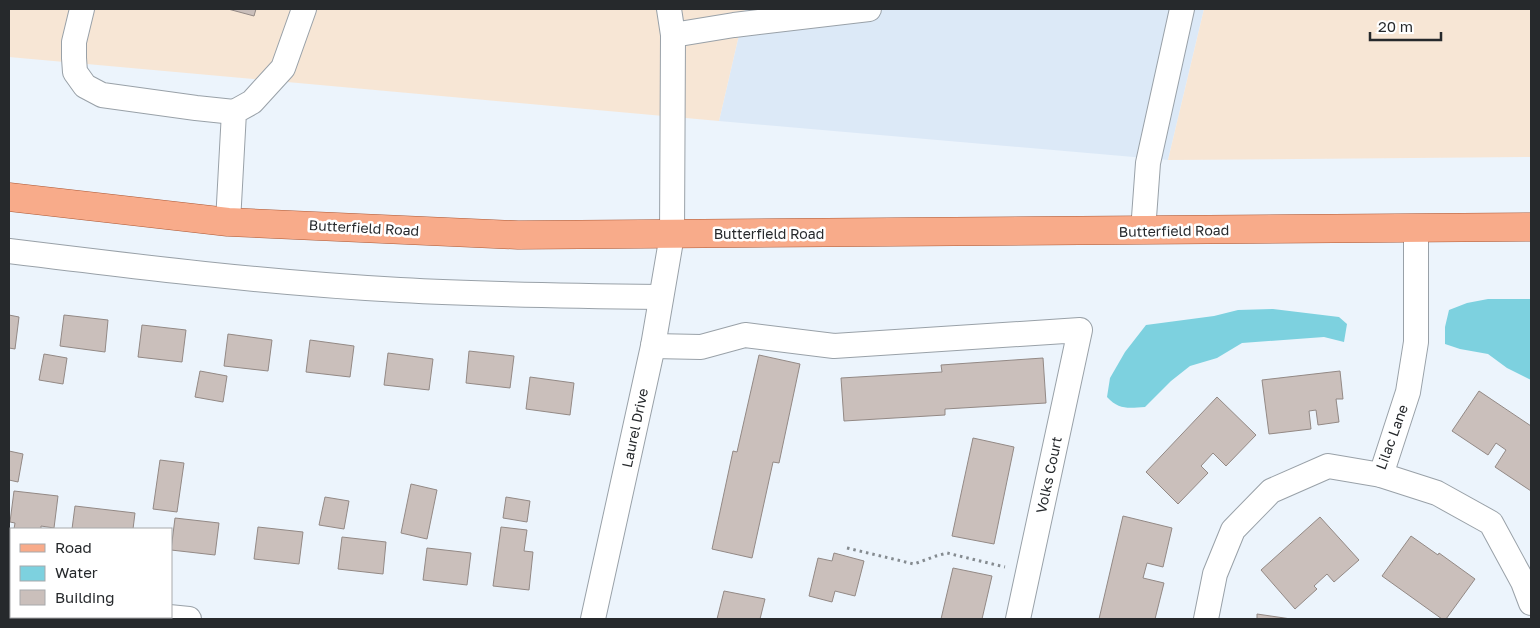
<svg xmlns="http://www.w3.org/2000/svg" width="1540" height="628" viewBox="0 0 1540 628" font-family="'Golos Text',sans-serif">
	<rect width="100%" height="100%" fill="#ecf4fc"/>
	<!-- built -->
	<polygon fill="#dce9f7" points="745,9 1204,9 1168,160 719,121"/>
	<!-- industrial -->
	<g fill="#f7e6d5">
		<polygon points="9,9 745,9 719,121 9,57"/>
		<polygon points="1204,9 1531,9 1531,157 1168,160"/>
	</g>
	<!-- water -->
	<g fill="#7dd1df">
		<polygon points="1488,299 1531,299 1531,380 1507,368 1488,354 1460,349 1445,344 1445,327 1449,310 1467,303"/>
		<path d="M1273 309 1339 317 1347 324 1344 342 1324 337 1242 343 1217 358 1190 366 1171 381 1145 407C1128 408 1119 410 1107 397L1110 378 1125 352 1146 325 1214 316 1238 310Z"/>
	</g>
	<!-- building -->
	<g fill="#cabfbb" stroke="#938985">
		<polygon points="228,9 256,9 254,16"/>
		<polygon points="9,315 19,317 15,349 9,348"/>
		<polygon points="64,315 108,320 105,352 60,346"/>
		<polygon points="142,325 186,330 182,362 138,357"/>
		<polygon points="228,334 272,340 268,371 224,366"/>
		<polygon points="310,340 354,346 350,377 306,372"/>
		<polygon points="469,351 514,356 510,388 466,383"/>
		<polygon points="388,353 433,359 429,390 384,385"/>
		<polygon points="44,354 67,358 63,384 39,380"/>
		<polygon points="759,355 800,364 779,463 773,462 752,558 712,549 733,451 737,452"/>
		<polygon points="1043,358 1046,403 945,409 945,415 844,421 841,378 942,372 941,365"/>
		<polygon points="200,371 227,376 223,402 195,397"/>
		<polygon points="1340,371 1343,399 1336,399 1339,422 1318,425 1316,410 1309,411 1311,429 1269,434 1262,380"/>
		<polygon points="530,377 574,383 570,415 526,409"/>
		<polygon points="1479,391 1531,426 1531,491 1495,467 1506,450 1496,443 1488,455 1452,431"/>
		<polygon points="1217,397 1256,435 1226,466 1213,453 1201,466 1208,473 1178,504 1146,472"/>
		<polygon points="973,438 1014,447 994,544 952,536"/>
		<polygon points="9,451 23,454 18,482 9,480"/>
		<polygon points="160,460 184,463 177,512 153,509"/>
		<polygon points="411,484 437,490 427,539 401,533"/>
		<polygon points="14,491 58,496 54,528 41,526 41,529 14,529 15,523 10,522"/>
		<polygon points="325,497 349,501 344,529 319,525"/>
		<polygon points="506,497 530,501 527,522 503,518"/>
		<polygon points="75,506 135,513 133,529 72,529"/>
		<polygon points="1123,516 1172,528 1163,567 1147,563 1143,578 1164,583 1155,619 1099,619"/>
		<polygon points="1320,517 1359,560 1334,582 1327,574 1314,586 1317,589 1295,609 1261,570"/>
		<polygon points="175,518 219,523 215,555 171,550"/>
		<polygon points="258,527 303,532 299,564 254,559"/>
		<polygon points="501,527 527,530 524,551 533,552 529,590 493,586"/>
		<polygon points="1411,536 1438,555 1439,553 1475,579 1446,619 1442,619 1382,576"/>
		<polygon points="342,537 386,542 383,574 338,569"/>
		<polygon points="427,548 471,553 467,585 423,580"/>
		<polygon points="834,553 864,561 855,596 835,591 832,602 809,596 818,558 832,561"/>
		<polygon points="953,568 992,576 982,619 941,619"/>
		<polygon points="724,591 765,599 760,619 717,619"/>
		<polygon points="1257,614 1291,619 1257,619"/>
	</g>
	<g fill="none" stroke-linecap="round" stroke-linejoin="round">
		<defs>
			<g id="minor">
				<polyline points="82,9 74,42 74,58 75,72 85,86 102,95 196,108 234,112"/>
				<polyline points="673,35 734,25 869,9"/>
				<polyline points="228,222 234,112 252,102 283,68 304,9"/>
				<polyline points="1143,231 1148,163 1182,9"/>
				<path d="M9 251C139 267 269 283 400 290 487 295 574 296 661 297"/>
				<polyline points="653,346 701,347 745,335 834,346 1080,330 1018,619"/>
				<polyline points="1381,475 1408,392 1416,342 1416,228"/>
				<polyline points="9,597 11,597"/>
				<polyline points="169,617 189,619"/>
				<polyline points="593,619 653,346 672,235 673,35 669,9"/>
				<polyline points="1206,619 1215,574 1233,530 1271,491 1328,466 1381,475 1437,493 1491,523 1523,582 1531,603"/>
			</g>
			<polyline id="major" points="9,197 228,222 518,235 1531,227"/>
		</defs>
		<!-- minor casing -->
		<use href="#minor" stroke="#99a1a8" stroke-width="26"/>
		<!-- major casing -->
		<use href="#major" stroke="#ac5936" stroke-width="29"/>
		<!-- path -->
		<polyline stroke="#858b90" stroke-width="3" stroke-dasharray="2.5 4" stroke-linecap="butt" points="847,548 914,564 936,556 947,553 1005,567"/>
		<!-- minor -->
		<use href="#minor" stroke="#fff" stroke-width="24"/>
		<!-- major -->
		<use href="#major" stroke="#f8ab8a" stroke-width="28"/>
	</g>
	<g text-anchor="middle" stroke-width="5" stroke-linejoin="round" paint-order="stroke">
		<!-- street labels -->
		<g font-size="14" fill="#26292c" stroke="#fff">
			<text transform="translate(364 228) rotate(3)" y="5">Butterfield Road</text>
			<text transform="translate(1174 231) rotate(-1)" y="5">Butterfield Road</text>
			<text x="769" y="239">Butterfield Road</text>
			<text transform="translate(635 428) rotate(-78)" y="5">Laurel Drive</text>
			<text transform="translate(1392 437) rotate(-70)" y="5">Lilac Lane</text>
			<text transform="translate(1049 475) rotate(-78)" y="5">Volks Court</text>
		</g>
	</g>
	<!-- border -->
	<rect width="1540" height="628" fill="none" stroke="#26292c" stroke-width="20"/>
	<!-- legend -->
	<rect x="10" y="528" width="162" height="90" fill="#ffffff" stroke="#a8a9ab"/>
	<rect x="20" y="544" width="25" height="8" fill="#f8ab8a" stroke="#a8a9ab"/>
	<text x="55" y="553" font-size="15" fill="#26292c">Road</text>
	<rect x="20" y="566" width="25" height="15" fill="#7dd1df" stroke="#a8a9ab"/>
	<text x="55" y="578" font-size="15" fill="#26292c">Water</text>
	<rect x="20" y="590" width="25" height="15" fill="#cabfbb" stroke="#a8a9ab"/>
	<text x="55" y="603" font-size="15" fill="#26292c">Building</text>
	<!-- scale -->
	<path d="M1370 32v8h71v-8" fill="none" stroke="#26292c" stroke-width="2.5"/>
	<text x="1378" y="32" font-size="15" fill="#26292c" stroke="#ffffff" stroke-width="4" paint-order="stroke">20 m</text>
</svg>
